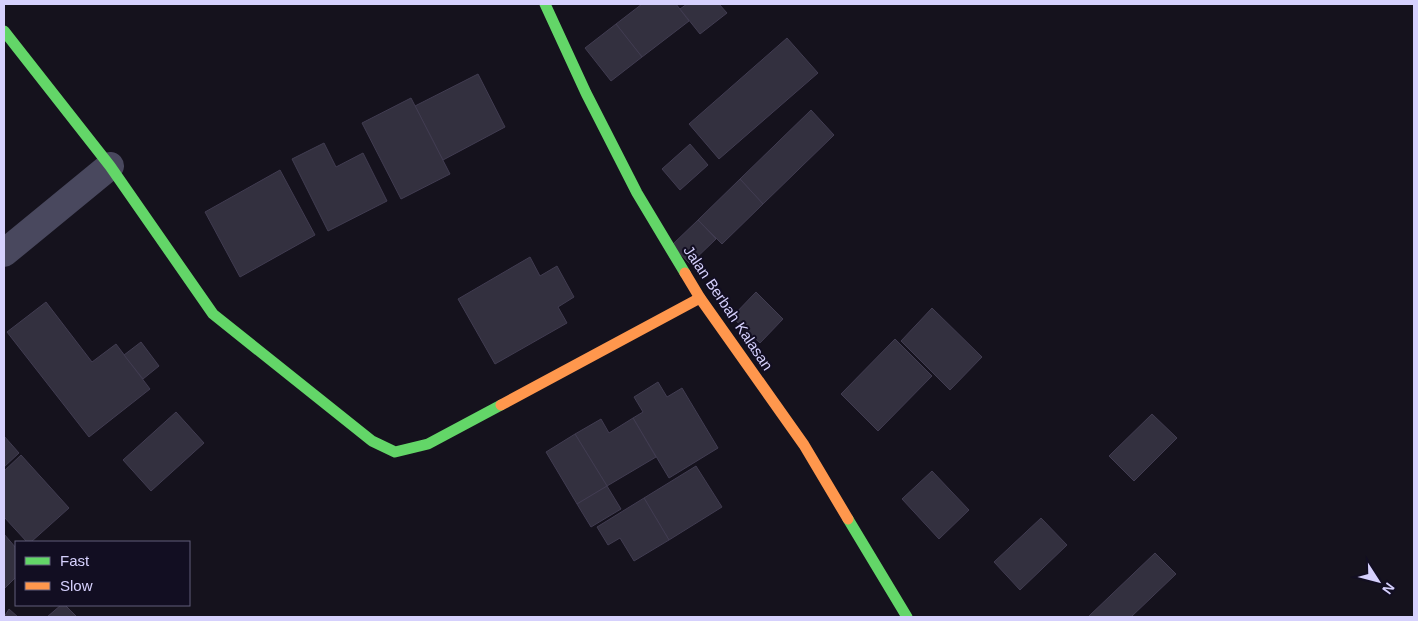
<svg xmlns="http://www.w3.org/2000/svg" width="1418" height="621" viewBox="0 0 1418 621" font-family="Helvetica,sans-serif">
	<rect width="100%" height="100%" fill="#15121d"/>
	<!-- building -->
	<g fill="#33303f" stroke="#413c51">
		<polygon points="642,4 676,4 689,21 642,57 616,24"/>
		<polygon points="687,4 719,4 727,13 700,34 680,9"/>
		<polygon points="616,24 642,57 611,81 585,48"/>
		<polygon points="787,38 818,73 719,159 689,124"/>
		<polygon points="478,74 505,127 443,160 415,106"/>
		<polygon points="411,98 450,174 401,199 362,123"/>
		<polygon points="811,110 834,135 763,204 740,179"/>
		<polygon points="324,143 336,167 363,153 387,201 328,231 292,159"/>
		<polygon points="690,144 708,165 680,190 662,169"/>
		<polygon points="280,170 315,235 240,277 205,212"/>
		<polygon points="740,179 763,204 722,244 698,220"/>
		<polygon points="698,220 716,239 690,264 672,245"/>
		<polygon points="530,257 540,276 557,266 574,297 558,307 567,323 495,364 458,299"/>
		<polygon points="756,292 783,319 760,343 732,317"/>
		<polygon points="46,302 92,362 116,344 150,389 89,437 7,332"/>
		<polygon points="932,308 982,357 950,390 901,341"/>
		<polygon points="895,339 932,376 878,431 841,394"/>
		<polygon points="141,342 159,366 143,379 124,355"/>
		<polygon points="658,382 667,397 682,388 718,448 669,478 633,418 643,412 634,397"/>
		<polygon points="176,412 204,443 151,491 123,460"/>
		<polygon points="1152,414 1177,438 1134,481 1109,456"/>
		<polygon points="633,418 656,457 607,486 575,434 601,419 609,433"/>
		<polygon points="575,434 607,486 577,504 546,452"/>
		<polygon points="4,436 19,453 4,467"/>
		<polygon points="21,455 69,508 31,542 27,542 4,517 4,471"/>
		<polygon points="696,466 722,507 669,540 644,498"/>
		<polygon points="932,471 969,510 939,539 902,499"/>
		<polygon points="607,486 621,509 591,527 577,504"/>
		<polygon points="644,498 669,540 634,561 620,538 608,545 597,527"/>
		<polygon points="1041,518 1067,545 1020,590 994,562"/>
		<polygon points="4,534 16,548 16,577 4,589"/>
		<polygon points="1155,553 1176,574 1131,617 1088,617"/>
		<polygon points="61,605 65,605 77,617 47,617"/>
		<polygon points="9,609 18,617 4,617"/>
	</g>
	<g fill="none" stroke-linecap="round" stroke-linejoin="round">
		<!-- street -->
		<polyline stroke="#49485e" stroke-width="28" points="4,253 110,166"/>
		<!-- fast -->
		<g stroke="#63d668" stroke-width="11">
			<polyline points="545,4 586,93 637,193 685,273"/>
			<polyline points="4,31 110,166 213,314 372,441 395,452 428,444 501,405"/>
			<polyline points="848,519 907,617"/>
		</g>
		<!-- slow -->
		<g stroke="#ff974d" stroke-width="11">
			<polyline points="685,273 700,298 804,445 848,519"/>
			<polyline points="501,405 700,298"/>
		</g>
	</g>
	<g text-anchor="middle" stroke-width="4" stroke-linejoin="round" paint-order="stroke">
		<!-- street labels -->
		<g font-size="15" fill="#d6d1fd" stroke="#120e22">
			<text transform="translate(728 308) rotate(56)" y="5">Jalan Berbah Kalasan</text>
		</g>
	</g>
	<!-- border -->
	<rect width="1418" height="621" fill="none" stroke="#d6d1fd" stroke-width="10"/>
	<!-- legend -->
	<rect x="15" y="541" width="175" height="65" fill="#120e22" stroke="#605c7a"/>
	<rect x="25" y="557" width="25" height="8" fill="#63d668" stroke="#605c7a"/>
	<text x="60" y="566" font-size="15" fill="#d6d1fd">Fast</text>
	<rect x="25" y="582" width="25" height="8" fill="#ff974d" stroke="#605c7a"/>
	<text x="60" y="591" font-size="15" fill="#d6d1fd">Slow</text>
	<!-- north arrow -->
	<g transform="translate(1378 581) rotate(126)" stroke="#120e22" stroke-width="4" paint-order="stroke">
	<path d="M0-4L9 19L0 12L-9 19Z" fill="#d6d1fd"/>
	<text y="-8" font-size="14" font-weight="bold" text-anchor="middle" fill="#d6d1fd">N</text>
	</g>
</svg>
